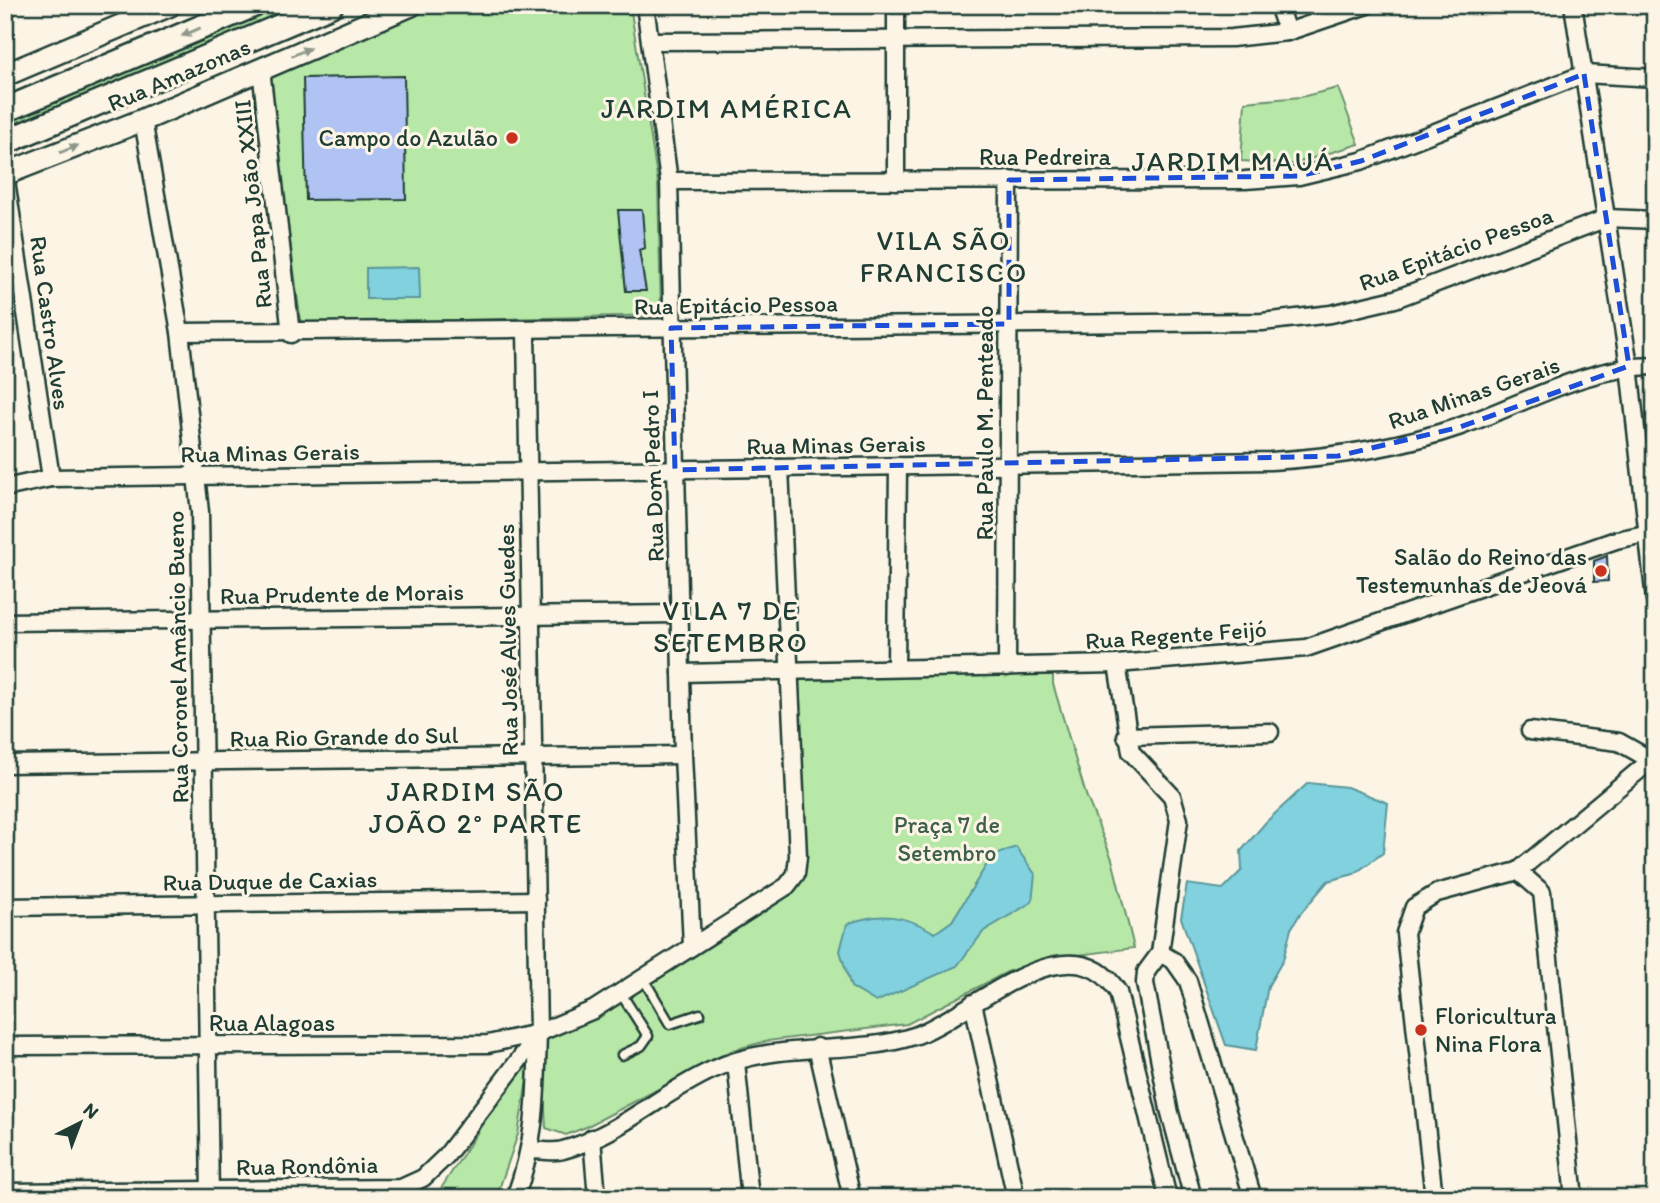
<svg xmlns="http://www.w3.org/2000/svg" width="1660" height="1203" viewBox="0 0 1660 1203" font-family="Itim,sans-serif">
	<rect width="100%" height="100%" fill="#fcf5e5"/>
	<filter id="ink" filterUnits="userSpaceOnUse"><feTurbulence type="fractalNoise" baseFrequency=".0143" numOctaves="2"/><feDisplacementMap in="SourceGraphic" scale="14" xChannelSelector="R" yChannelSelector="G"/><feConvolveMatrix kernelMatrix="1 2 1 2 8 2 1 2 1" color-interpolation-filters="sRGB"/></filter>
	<g filter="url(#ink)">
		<!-- green -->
		<g fill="#b7e8a8" stroke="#6b926e" stroke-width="2">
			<polygon points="265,5 304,5 5,134 5,114"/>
			<polygon points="434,5 630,5 658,183 661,315 301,324 268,75"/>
			<polygon points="1338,88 1359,144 1293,164 1241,161 1245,102 1301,97"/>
			<polygon points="1053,667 1053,684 1086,795 1112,859 1134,948 1046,959 1007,972 907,1024 767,1041 733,1050 586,1127 566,1135 546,1128 541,1035 798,874 797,674"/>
			<polygon points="530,1062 518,1134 496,1198 421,1198 438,1193 477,1133 511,1072"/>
		</g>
		<!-- water -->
		<g fill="#81d1de" stroke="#5a969a" stroke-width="2">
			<polygon points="419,267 420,299 366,299 366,268"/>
			<polygon points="1308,783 1347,787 1388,803 1383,853 1354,874 1328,881 1300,914 1291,929 1283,960 1268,986 1256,1050 1226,1045 1181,918 1187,884 1223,889 1242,870 1241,851 1266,822"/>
			<path d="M1016 847 1035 874 1032 902 984 931 957 966 876 1002 851 987 840 951 847 924C879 911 906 915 935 933L952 921 992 856Z"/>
		</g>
		<!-- building -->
		<g fill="#b1c3f2" stroke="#1f3d34" stroke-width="2">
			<polygon points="404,76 406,199 306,200 303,78"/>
			<polygon points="618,210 642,210 645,248 639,250 646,291 626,291"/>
			<polygon points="1607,556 1608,581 1594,582 1594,561"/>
		</g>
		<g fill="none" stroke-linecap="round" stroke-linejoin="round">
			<defs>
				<g id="service">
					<polyline points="643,978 670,1024 700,1014"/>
					<polyline points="620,992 648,1036 641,1046 622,1055"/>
				</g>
				<g id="minor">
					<polyline points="645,5 669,181 683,755 692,946"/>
					<polyline points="896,5 896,181"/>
					<polyline points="1278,5 1287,32"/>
					<polyline points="1573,5 1629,366 1655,600"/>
					<polyline points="651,41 1232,38 1287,32 1367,5"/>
					<polyline points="261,69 291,334"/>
					<polyline points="143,120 180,332 200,512 210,1198"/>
					<polyline points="5,174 51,478"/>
					<polyline points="669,181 1245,180 1299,176 1361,161 1584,74 1655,78"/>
					<polyline points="180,332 1262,322 1331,314 1395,299 1607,218 1655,220"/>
					<path d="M5 488 51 478 1271 461C1336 457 1398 448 1461 426 1524 404 1586 366 1655 366"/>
					<polyline points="5,622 679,614"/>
					<polyline points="1117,664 1131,752 1172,796 1179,820 1160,953 1146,972 1145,983 1169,1109 1193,1198"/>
					<polyline points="1007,667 1009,180"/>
					<polyline points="896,668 898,466"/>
					<polyline points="681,673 1117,664 1306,648 1616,540 1655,532"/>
					<polyline points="1530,731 1619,742 1651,760"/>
					<polyline points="1126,736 1270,732"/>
					<polyline points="5,764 683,755"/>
					<polyline points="1518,871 1542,892 1574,1198"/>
					<polyline points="5,907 536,900"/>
					<polyline points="1160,953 1174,961 1188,981 1253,1198"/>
					<polyline points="973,1003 1016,1198"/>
					<polyline points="5,1046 488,1044 538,1033 593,1010 787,886 796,874 798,856 780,468"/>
					<polyline points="817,1047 852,1198"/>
					<polyline points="736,1062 750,1198"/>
					<polyline points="592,1138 597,1198"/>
					<path d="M531 1150C541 1150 553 1153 563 1150 617 1136 661 1093 712 1070 779 1039 850 1057 914 1036 968 1018 1070 915 1118 992L1168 1198"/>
					<polyline points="5,1192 401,1188 423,1178 446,1156 538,1035"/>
					<path d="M515 1198C537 1137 536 1096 538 1033L526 331"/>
					<polyline points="1434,1198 1405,933 1414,907 1437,893 1518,871 1655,757"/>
				</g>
				<g id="tertiary">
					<polyline points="5,75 170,5"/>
					<polyline points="5,174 143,120 411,5"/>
				</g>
				<g id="secondary">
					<polyline points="5,110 254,5"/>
					<polyline points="5,142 331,5"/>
				</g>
			</defs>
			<!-- service casing -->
			<use href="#service" stroke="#1f3d34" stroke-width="13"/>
			<!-- minor casing -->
			<use href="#minor" stroke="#1f3d34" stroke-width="21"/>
			<!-- tertiary casing -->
			<use href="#tertiary" stroke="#1f3d34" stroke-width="26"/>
			<!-- secondary casing -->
			<use href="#secondary" stroke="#1f3d34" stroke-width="28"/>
			<!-- service -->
			<use href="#service" stroke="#fcf5e5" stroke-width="8"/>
			<!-- minor -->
			<use href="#minor" stroke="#fcf5e5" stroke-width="16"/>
			<!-- tertiary -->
			<use href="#tertiary" stroke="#fcf5e5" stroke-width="21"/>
			<!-- secondary -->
			<use href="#secondary" stroke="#fcf5e5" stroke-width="23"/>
		</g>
		<!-- one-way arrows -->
		<defs><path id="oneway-solid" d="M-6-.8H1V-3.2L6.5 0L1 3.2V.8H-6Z" transform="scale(1.75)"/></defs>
		<g fill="#8e998c">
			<use href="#oneway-solid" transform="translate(191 32) rotate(157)"/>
			<use href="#oneway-solid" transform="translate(301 52) rotate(-23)"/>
			<use href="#oneway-solid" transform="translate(69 149) rotate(-22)"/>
		</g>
	</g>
	<!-- marked area -->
	<path fill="none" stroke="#1d4ed8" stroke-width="5" stroke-dasharray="14 9" stroke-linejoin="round" d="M1584 74 1629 366 1460 427 1338 456 675 470 671 328 1009 324V180L1299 176 1361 161Z"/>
	<!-- markers -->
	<g fill="#c8321e" stroke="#fcf5e5" stroke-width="2.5">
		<circle cx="512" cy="138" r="7"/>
		<circle cx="1601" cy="571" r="7"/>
		<circle cx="1421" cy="1030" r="7"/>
	</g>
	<g text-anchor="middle" stroke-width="6" stroke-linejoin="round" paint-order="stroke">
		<!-- street labels -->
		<g font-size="24" fill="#1f3d34" stroke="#fcf5e5">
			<text transform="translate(179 75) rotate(-23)" y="8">Rua Amazonas</text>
			<text x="1045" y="165">Rua Pedreira</text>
			<text transform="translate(253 204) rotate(-96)" y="8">Rua Papa João XXIII</text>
			<text transform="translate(1456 249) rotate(-20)" y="8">Rua Epitácio Pessoa</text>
			<text transform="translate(736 305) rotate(-1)" y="8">Rua Epitácio Pessoa</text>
			<text transform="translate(50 323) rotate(82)" y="8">Rua Castro Alves</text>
			<text transform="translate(1474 393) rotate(-19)" y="8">Rua Minas Gerais</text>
			<text transform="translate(985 423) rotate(-90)" y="8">Rua Paulo M. Penteado</text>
			<text transform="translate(836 445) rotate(-1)" y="8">Rua Minas Gerais</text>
			<text transform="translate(270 453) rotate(-1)" y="8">Rua Minas Gerais</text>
			<text transform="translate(653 476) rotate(-92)" y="8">Rua Dom Pedro I</text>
			<text transform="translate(342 594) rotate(-1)" y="8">Rua Prudente de Morais</text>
			<text transform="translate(1176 635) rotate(-4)" y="8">Rua Regente Feijó</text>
			<text transform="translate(508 640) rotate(-91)" y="8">Rua José Alves Guedes</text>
			<text transform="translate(178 657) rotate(-91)" y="8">Rua Coronel Amâncio Bueno</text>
			<text transform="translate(344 737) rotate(-1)" y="8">Rua Rio Grande do Sul</text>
			<text transform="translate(270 881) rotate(-1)" y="8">Rua Duque de Caxias</text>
			<text x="272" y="1031">Rua Alagoas</text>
			<text transform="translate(307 1166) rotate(-1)" y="8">Rua Rondônia</text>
		</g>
		<!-- poi labels -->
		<g font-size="24" fill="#1f3d34" stroke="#fcf5e5" text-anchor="end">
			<text x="498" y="146">Campo do Azulão</text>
			<text x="1587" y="565">Salão do Reino das<tspan x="1587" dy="28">Testemunhas de Jeová</tspan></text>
			<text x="1435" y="1024" text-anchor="start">Floricultura<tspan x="1435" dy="28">Nina Flora</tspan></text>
		</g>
		<!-- park labels -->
		<g font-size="24" fill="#3d5f4b" stroke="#fcf5e5">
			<text x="947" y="833">Praça 7 de<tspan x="947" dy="28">Setembro</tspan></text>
		</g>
		<!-- quarter labels -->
		<g font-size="28" letter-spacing="2" fill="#1f3d34" stroke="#fcf5e5">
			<text x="727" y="118">JARDIM AMÉRICA</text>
			<text x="1233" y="171">JARDIM MAUÁ</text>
			<text x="944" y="250">VILA SÃO<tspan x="944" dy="32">FRANCISCO</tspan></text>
			<text x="731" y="620">VILA 7 DE<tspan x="731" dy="32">SETEMBRO</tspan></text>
			<text x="476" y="801">JARDIM SÃO<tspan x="476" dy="32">JOÃO 2° PARTE</tspan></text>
		</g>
	</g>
	<!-- margin -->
	<rect width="1660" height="1203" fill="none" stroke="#fcf5e5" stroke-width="28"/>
	<rect x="14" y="14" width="1632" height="1175" fill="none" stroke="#1f3d34" stroke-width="2.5" filter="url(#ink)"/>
	<!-- north arrow -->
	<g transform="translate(80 1123) rotate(42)" stroke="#fcf5e5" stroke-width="5" paint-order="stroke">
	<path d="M0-5L12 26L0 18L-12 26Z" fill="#1f3d34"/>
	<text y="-10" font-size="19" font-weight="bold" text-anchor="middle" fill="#1f3d34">N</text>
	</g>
</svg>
